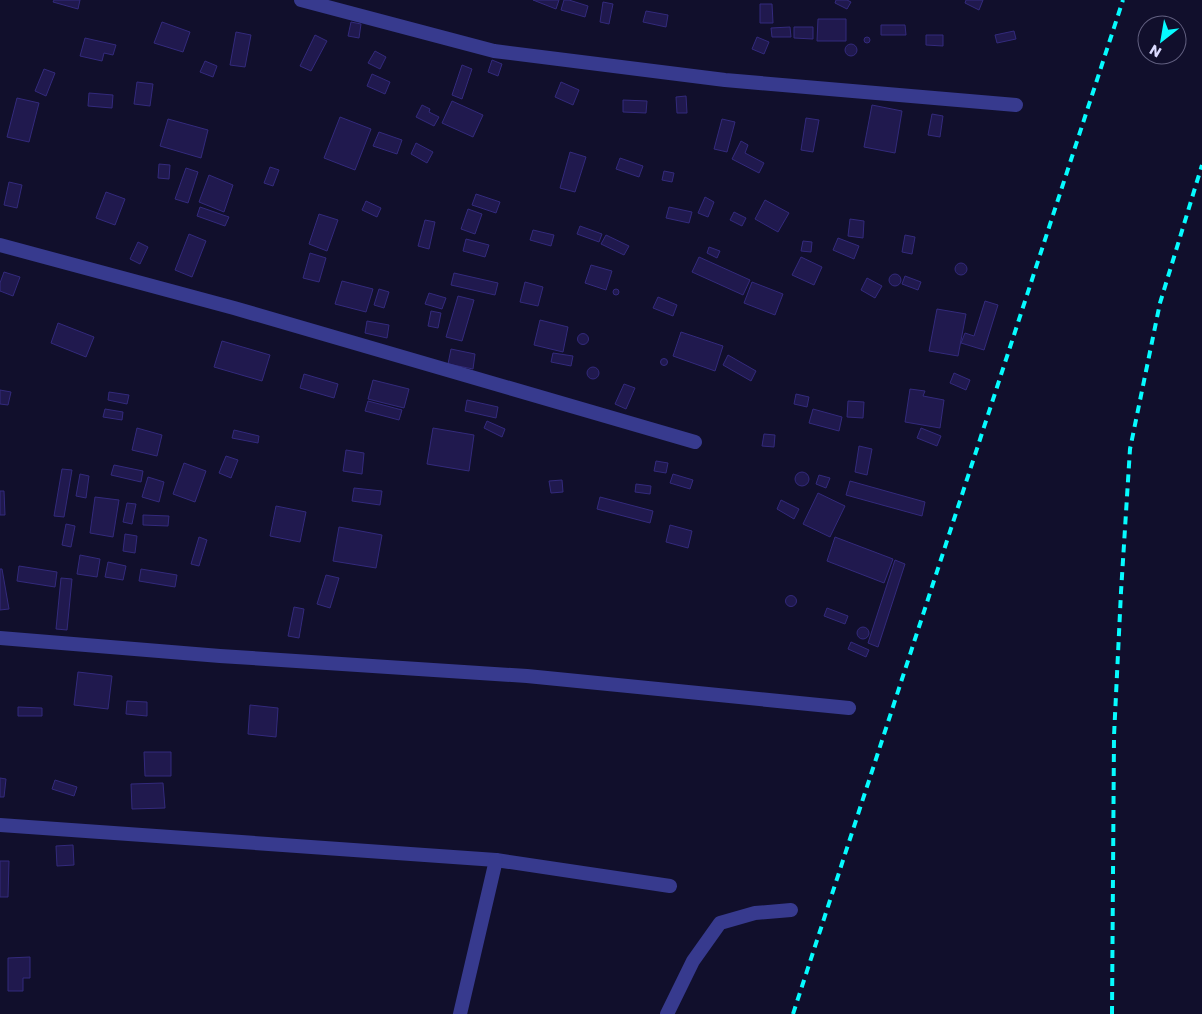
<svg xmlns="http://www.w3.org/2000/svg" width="1202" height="1014" viewBox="0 0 1202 1014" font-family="Poppins,sans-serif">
	<rect width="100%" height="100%" fill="#110f2c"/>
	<!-- building -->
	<g fill="#20194e" stroke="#332a7c">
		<polygon points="54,0 80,0 78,9 53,2"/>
		<polygon points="533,0 559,0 556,9"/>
		<polygon points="564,0 569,0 588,6 585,17 561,10"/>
		<polygon points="836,0 847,0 851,2 847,9 835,3"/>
		<polygon points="966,0 983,0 979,10 965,3"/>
		<polygon points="603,2 613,4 609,24 600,22"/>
		<polygon points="760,4 772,4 773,23 760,23"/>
		<polygon points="646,11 668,15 666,27 643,22"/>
		<polygon points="818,19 846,19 846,41 817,41"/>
		<polygon points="162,22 190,32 183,52 154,43"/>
		<polygon points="351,22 361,24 359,38 348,36"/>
		<polygon points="881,25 905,25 906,35 881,35"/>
		<polygon points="790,27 791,37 772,37 771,28"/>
		<polygon points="794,27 813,27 813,39 794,38"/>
		<polygon points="1014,31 1016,39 997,43 995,35"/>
		<polygon points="236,32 251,35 245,67 230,65"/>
		<polygon points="315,35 327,41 311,71 300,66"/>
		<polygon points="926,35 943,35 943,46 926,45"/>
		<polygon points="757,37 769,42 764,54 752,49"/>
		<circle cx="867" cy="40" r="3"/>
		<polygon points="85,38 116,45 113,55 104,53 102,61 80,56"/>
		<circle cx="851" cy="50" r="6"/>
		<polygon points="375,51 386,57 380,69 368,63"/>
		<polygon points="492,60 502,64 498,76 488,72"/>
		<polygon points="205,61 217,66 213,77 200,72"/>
		<polygon points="462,65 472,69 462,99 452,95"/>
		<polygon points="44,69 55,73 46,96 35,91"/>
		<polygon points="372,74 390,82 385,94 367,86"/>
		<polygon points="137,82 153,84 150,106 134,104"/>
		<polygon points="561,82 579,90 573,105 555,97"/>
		<polygon points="89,93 113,95 112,108 88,106"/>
		<polygon points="686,96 687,113 677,113 676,97"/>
		<polygon points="17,98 39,103 29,142 7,137"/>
		<polygon points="623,100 647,101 646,113 623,112"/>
		<polygon points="452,101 483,115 473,137 442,123"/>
		<polygon points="422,105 430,109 429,112 439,117 434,126 416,117"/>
		<polygon points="872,105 902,111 895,153 864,147"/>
		<polygon points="932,114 943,116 940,137 928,135"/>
		<polygon points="340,117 371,129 355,170 324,158"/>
		<polygon points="806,118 819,120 813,152 801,150"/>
		<polygon points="168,119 208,130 201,158 160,146"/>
		<polygon points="722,119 735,122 727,152 714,149"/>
		<polygon points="379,132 402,140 397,154 373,146"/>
		<polygon points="741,141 748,145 745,153 764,163 759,173 732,159"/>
		<polygon points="416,143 433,152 427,163 411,154"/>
		<polygon points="570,152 586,157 575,192 560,188"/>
		<polygon points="620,158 643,166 639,177 616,169"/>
		<polygon points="159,164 170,165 169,179 158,178"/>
		<polygon points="270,167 279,170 273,186 264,183"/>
		<polygon points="186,168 198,172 188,203 175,199"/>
		<polygon points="664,171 674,173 672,182 662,180"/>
		<polygon points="209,175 233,185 224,212 199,202"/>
		<polygon points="9,182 22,185 17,208 4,205"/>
		<polygon points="106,192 125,199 115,225 96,218"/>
		<polygon points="476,194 500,202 496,213 472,205"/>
		<polygon points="705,197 714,202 708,217 698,213"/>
		<polygon points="765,200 789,213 778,232 755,219"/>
		<polygon points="366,201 381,208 377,217 362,210"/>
		<polygon points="200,207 229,217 225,226 197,216"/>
		<polygon points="669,207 692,212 689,223 666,218"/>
		<polygon points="468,209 482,214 475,234 461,229"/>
		<polygon points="734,212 746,218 742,226 730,220"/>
		<polygon points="319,214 338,220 327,251 309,244"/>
		<polygon points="850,219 864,221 863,238 848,236"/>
		<polygon points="425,220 435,222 429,249 418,246"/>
		<polygon points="580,226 602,234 599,242 577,234"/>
		<polygon points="533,230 554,235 551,246 530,240"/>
		<polygon points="189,234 206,241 192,277 175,270"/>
		<polygon points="606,235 629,246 624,255 601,244"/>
		<polygon points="905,235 915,237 912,254 902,252"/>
		<polygon points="838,238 859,246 854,259 833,250"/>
		<polygon points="466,239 489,245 485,257 463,251"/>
		<polygon points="803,241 812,242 811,252 801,251"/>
		<polygon points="138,242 148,247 140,264 130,259"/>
		<polygon points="709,247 720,251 717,258 707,253"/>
		<polygon points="310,253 326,258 319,282 303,278"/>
		<polygon points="699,257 750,280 743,295 692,272"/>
		<polygon points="801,257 822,267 814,285 792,275"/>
		<circle cx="961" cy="269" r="6"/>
		<polygon points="591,265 612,271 606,290 585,283"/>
		<polygon points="4,272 20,277 13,296 0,291 0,283"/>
		<polygon points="454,273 498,283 495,295 451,285"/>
		<circle cx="895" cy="280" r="6"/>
		<polygon points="905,276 921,282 918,290 902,284"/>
		<polygon points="867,278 882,286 875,298 861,290"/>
		<polygon points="342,281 373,289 366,312 335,304"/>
		<polygon points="525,282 543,287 538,306 520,302"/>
		<polygon points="752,282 783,294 775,315 744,303"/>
		<circle cx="616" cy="292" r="3"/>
		<polygon points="379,289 389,292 384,308 374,305"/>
		<polygon points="429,293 446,298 442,309 425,304"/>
		<polygon points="458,296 474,300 462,341 446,337"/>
		<polygon points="658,297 677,305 673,316 653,308"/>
		<polygon points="985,301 998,305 984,350 961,343 965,333 974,336"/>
		<polygon points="937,309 966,314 958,356 929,351"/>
		<polygon points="431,311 441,313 438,328 428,326"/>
		<polygon points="540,320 568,327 563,352 534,345"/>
		<polygon points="367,321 389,325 387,338 365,333"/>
		<polygon points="58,323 94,337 86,357 51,343"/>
		<polygon points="681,332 723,346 715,371 673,356"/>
		<circle cx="583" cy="339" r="5.5"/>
		<polygon points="222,341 270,355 262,381 214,367"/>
		<polygon points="451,349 475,354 473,369 448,364"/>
		<polygon points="553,353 573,356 571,366 551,362"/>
		<polygon points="728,355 756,371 751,381 723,365"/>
		<circle cx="664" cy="362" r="3.5"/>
		<circle cx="593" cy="373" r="6"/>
		<polygon points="954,373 970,380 966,390 950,383"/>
		<polygon points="304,374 338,384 334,398 300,388"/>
		<polygon points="373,380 409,389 404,408 368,399"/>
		<polygon points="624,384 635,388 626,409 615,404"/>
		<polygon points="910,389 925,391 923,396 944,400 940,428 905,422"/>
		<polygon points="0,390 11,392 8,405 0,404"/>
		<polygon points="109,392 129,395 127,404 108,400"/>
		<polygon points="796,394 809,397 807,407 794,404"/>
		<polygon points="467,400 498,407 496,418 465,411"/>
		<polygon points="368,401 402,410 399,420 365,411"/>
		<polygon points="848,401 864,402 863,418 847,417"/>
		<polygon points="105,409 123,412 122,420 103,417"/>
		<polygon points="813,409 842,417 839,431 809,423"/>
		<polygon points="487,421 505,429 502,437 484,428"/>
		<polygon points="137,428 162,435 157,456 132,450"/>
		<polygon points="433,428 474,435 469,471 427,464"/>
		<polygon points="921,428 941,436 937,446 917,438"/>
		<polygon points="234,430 259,436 258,443 232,438"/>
		<polygon points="764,434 775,435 774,447 762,446"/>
		<polygon points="859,446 872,449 867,475 855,472"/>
		<polygon points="346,450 364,453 362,474 343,471"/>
		<polygon points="226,456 238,460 231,478 219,473"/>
		<polygon points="656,461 668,463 666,473 654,471"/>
		<polygon points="184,463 206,471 195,502 173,494"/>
		<polygon points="114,465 143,471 141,482 111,475"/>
		<polygon points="62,469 72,470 64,517 54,516"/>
		<circle cx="802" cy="479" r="7"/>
		<polygon points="80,474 89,476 86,498 76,496"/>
		<polygon points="673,474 693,480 690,489 670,483"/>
		<polygon points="819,475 830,478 826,488 816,484"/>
		<polygon points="148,477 164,482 159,502 142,497"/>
		<polygon points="562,480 563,492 551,493 549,481"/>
		<polygon points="850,481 925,502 922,516 846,495"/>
		<polygon points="636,484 651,486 650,494 635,492"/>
		<polygon points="354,488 382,491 380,505 352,501"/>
		<polygon points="0,491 4,491 5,515 0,515"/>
		<polygon points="818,493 845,506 830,537 803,524"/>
		<polygon points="95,497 119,500 113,537 90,533"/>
		<polygon points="600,497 653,511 650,523 597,509"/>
		<polygon points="781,500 799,509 794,519 777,509"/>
		<polygon points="127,503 136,504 132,524 123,522"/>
		<polygon points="276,506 306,512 300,542 270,536"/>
		<polygon points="143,515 169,516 168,526 143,525"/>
		<polygon points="66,524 75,526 71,547 62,545"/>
		<polygon points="670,525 692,531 688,548 666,542"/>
		<polygon points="339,527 382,535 376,568 333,561"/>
		<polygon points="125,534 137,536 135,553 123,551"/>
		<polygon points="199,537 207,540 199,566 191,564"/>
		<polygon points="835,537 893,559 884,583 827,561"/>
		<polygon points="80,555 100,559 97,577 77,574"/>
		<polygon points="895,560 905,564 878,647 868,643"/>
		<polygon points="108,562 126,566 123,580 105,577"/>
		<polygon points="19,566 57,572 55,587 17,581"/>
		<polygon points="0,569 2,569 9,609 0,610"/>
		<polygon points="141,569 177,575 175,587 139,581"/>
		<polygon points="326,575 339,578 330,608 317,604"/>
		<polygon points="61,578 72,579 67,630 56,629"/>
		<circle cx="791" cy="601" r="5.5"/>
		<polygon points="294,607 304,609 299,638 288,636"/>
		<polygon points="827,608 848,616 845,624 824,616"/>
		<circle cx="863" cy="633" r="6"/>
		<polygon points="851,642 869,650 866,657 848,649"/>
		<polygon points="78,672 112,676 108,709 74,705"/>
		<polygon points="127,701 147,702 147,716 126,714"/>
		<polygon points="250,705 278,708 276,737 248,734"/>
		<polygon points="18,707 42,708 42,716 18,716"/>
		<polygon points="144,752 171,752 171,776 145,776"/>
		<polygon points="0,778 6,779 4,797 0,797"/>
		<polygon points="55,780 77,787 74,796 52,789"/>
		<polygon points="163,783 165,808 132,809 131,784"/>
		<polygon points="73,845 74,865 57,866 56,846"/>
		<polygon points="0,861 9,861 8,897 0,897"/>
		<polygon points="30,957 30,978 23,978 23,991 8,991 8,958"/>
	</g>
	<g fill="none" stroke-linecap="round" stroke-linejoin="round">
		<!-- minor -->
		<g stroke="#373a8e" stroke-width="14">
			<polyline points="301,0 494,51 725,80 1016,105"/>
			<polyline points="0,245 234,308 695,442"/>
			<polyline points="0,638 220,656 527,676 849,708"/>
			<polyline points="0,825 496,860 670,886"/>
			<polyline points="460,1014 496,860"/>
			<polyline points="667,1014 693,961 720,923 755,913 791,910"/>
		</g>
		<!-- rail -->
		<g stroke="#06fbff" stroke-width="4" stroke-dasharray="8 6" stroke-linecap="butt">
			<polyline points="793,1014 1123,0"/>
			<polyline points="1112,1014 1114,736 1121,592 1130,449 1160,303 1202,165"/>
		</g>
	</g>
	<!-- north arrow -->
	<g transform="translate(1162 40) rotate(211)"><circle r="24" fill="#110f2c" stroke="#626080"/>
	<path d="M0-4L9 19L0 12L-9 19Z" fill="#06fbff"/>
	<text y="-8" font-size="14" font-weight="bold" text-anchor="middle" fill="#dbdaff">N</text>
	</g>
</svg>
